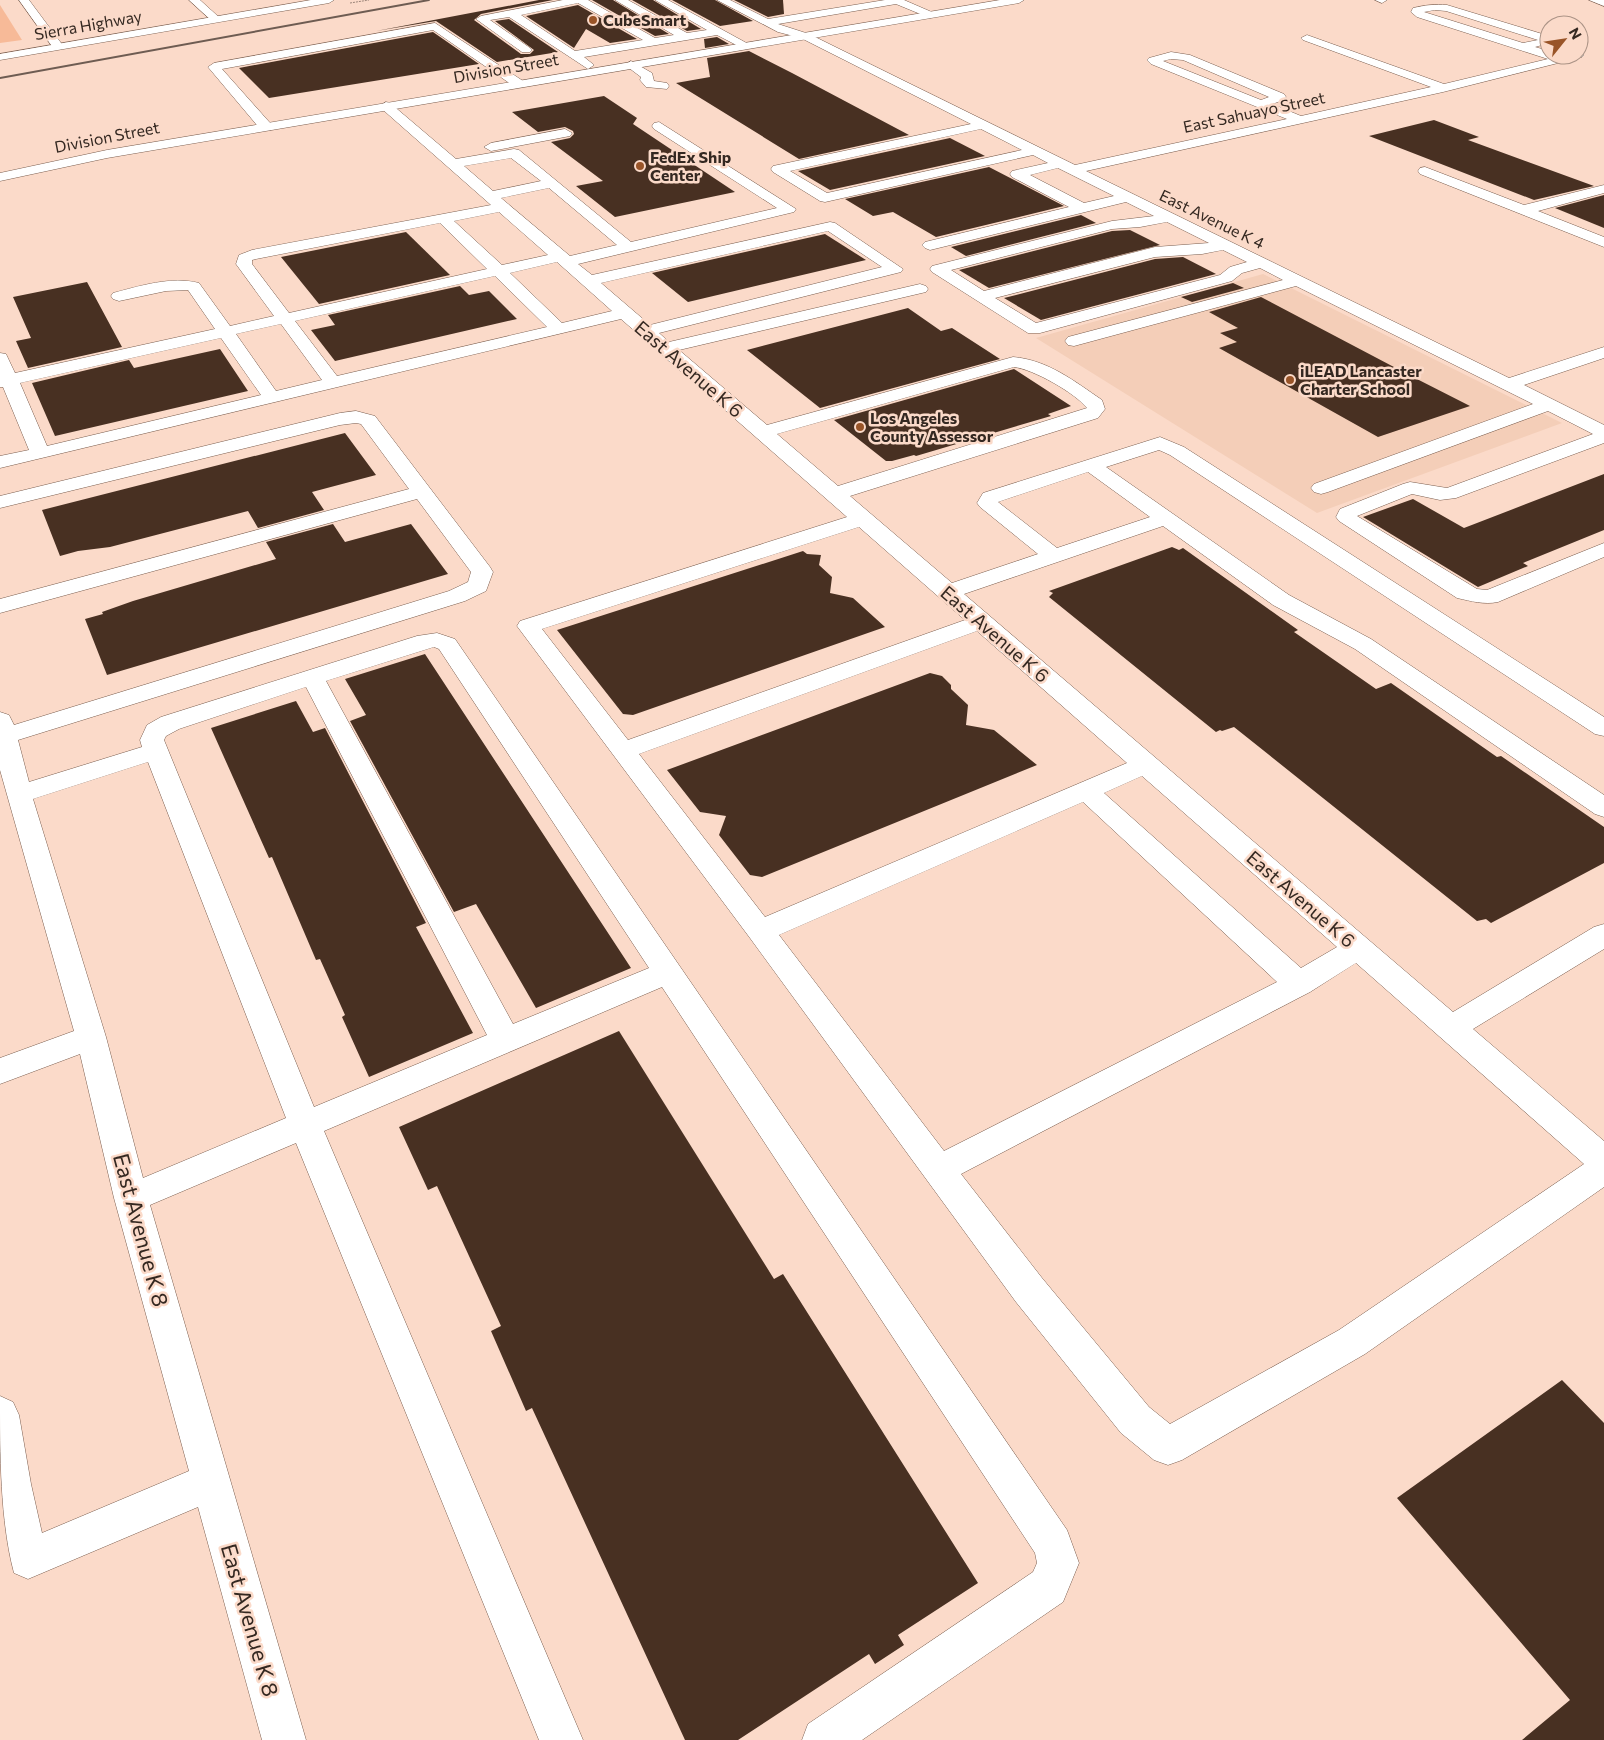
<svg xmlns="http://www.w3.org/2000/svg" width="1604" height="1740" viewBox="0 0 1604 1740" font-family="Commissioner,sans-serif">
	<rect width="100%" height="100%" fill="#fbdac9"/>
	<!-- built -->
	<polygon fill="#f4ceb8" points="1263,274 1562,423 1317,513 1036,338"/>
	<!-- green -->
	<polygon fill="#f7ba98" points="0,5 22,40 0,43"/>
	<!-- building -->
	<g fill="#483022">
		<polygon points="539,0 553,0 481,14 474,20 521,54 530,54 534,50 495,21 509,19 558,52 497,62 436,21 376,31"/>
		<polygon points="592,0 613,0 669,34 655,36"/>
		<polygon points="632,0 653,0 701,29 687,31"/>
		<polygon points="672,0 715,0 753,21 720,26"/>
		<polygon points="734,0 783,0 784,14 768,17"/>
		<polygon points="578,5 637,39 610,43 586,29 574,48 526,16"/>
		<polygon points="433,32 479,64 269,98 239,68"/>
		<polygon points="717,37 729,44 705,48 704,39"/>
		<polygon points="749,51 792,73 909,135 799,159 676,83 710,77 707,58"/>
		<polygon points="604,96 637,118 633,124 735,192 615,217 576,186 603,181 551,142 570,138 574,134 573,131 565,127 538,132 512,112"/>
		<polygon points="1434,120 1479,137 1468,140 1594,186 1534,200 1369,136"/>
		<polygon points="950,138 985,156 830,190 798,171"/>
		<polygon points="989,167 1064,206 936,237 893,212 873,216 845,199"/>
		<polygon points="1604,195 1604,228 1555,208"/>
		<polygon points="1081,215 1096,223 966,256 951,247"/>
		<polygon points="1130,230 1160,245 989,288 959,270 1112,231"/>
		<polygon points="406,232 450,275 319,304 281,257"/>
		<polygon points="825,234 866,260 688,302 652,273"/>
		<polygon points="1183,257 1216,274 1041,320 1004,298 1155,259"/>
		<polygon points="87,282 122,347 28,368 16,341 31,338 13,297"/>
		<polygon points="1233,283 1244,288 1192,302 1181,297"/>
		<polygon points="460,286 469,295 489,291 517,319 335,361 311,330 335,325 328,315"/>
		<polygon points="1261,297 1411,376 1470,406 1378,437 1219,348 1237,342 1220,333 1238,328 1209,312"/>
		<polygon points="908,308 941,331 952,328 1000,359 820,408 747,350"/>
		<polygon points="220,349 248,391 55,436 32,383 129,360 134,368"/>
		<polygon points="1014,369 1071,406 1048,414 1051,416 916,456 914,455 892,461 886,461 834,420"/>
		<polygon points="345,433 376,475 312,492 324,510 258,528 248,511 110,547 78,551 60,556 42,510"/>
		<polygon points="1604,474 1604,530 1523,563 1528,566 1478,587 1363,517 1413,499 1464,528"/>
		<polygon points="333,524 345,542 411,524 448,574 107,675 85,619 103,614 102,612 133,601 276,559 266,542"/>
		<polygon points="1172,547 1179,550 1183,548 1298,630 1294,632 1376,689 1391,683 1497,757 1501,756 1604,827 1604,863 1491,923 1486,919 1477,921 1234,727 1222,731 1220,730 1216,732 1049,597 1053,593 1049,591"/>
		<polygon points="803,551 807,554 821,555 819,565 832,577 830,593 853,598 885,627 633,715 623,714 557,630"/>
		<polygon points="425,654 631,968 536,1008 476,904 454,912 350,721 366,715 345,679"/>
		<polygon points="930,673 942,676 951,685 951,689 968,705 966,725 994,730 1037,765 762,877 750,875 719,835 726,816 700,812 667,770"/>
		<polygon points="296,701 313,732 325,728 426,923 416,927 473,1033 369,1077 342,1017 345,1015 320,959 316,960 272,857 269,858 211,728"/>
		<polygon points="619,1031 774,1279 783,1274 978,1583 898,1635 904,1645 875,1664 869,1654 738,1740 685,1740 532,1408 526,1411 491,1331 501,1326 437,1186 428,1190 399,1127"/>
		<polygon points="1562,1380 1604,1423 1604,1740 1522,1740 1570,1700 1397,1498"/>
	</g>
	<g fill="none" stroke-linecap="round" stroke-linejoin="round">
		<defs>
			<g id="minor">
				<polygon points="19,0 29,0 64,47 62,49 54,49"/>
				<polygon points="189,0 200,0 221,19 220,21 212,21"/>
				<path d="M563 0H588L655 38 674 35 615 0H628L687 33 707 30 655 0H668L752 46 750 48H742L717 35 584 57 594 65 588 69 509 17 490 20 530 48 532 50 530 52H522L476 19 481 16ZM578 3 643 40 575 51 521 15Z"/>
				<path d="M717 0H730L768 19 885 0H904L934 13 935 15 930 18 896 4 778 24 809 34 1075 165 1287 119 1151 64 1147 60 1149 58 1171 52 1190 55 1284 94 1286 97 1284 100 1272 104 1301 116 1431 87 1303 40 1301 38 1307 35 1444 84 1548 59 1417 17 1411 12 1413 8C1425 5 1435 4 1447 5L1549 36V43L1535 47 1549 51V55H1579V52L1582 53 1584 55 1582 57 1443 92 1086 171 1509 378 1604 347V358L1524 385 1604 425V443L1456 498 1440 500 1412 494 1357 516 1477 589 1487 590 1604 543V557L1498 602C1484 605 1471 601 1457 598L1339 521 1336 517 1340 509 1403 484 1410 482 1447 488 1593 434 1548 411 1328 492 1321 494 1314 492 1311 488 1314 484 1533 404 1296 286 1074 346 1068 345 1065 341 1068 337 1283 280 1260 268 1242 273 1232 281 1040 333H1028L932 272 930 269 932 266 1112 221 1154 216 1126 202 930 250 925 248 922 245 925 242 1069 207 1012 177 1010 174 1012 171 1048 163 1033 155 825 202 820 201 773 172 771 169 773 166 971 124 801 38 778 32ZM1435 10 1446 11 1538 40 1523 43 1424 12ZM1171 59 1183 60 1269 97 1261 100 1163 61ZM981 129 1022 150 827 193 790 171ZM1058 168 1114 196 1084 203 1030 175ZM1167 222 1209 243 1155 247 984 291 951 270 1112 229 1140 227ZM1223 250 1247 262 1230 267 1220 275 1036 323 995 298 1155 257 1202 254Z"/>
				<polygon points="1375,0 1387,0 1382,3"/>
				<polygon points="1589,0 1604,0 1604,6"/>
				<polygon points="435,23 523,81 525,84 523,87 515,87 433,30 222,69 271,124 273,127 271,130 261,130 208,67 214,63"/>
				<polygon points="631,61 652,73 654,81 667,83 669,86 667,89 646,87 640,80 641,77 625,65"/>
				<path d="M386 102 390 103 456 159 514 149 519 150 631 242 777 208 654 129 652 126 654 123 659 122 796 209 794 212 578 264 592 275 830 222 835 223 903 269 901 272 659 333 669 342 920 284 926 286 928 289 926 292 679 350 767 425 1013 357C1048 360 1074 381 1102 400L1105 409 1098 418 850 496 952 583 1038 554 980 507 977 503 983 493 1160 437 1184 447 1604 717V736L1595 734 1170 455 1159 450 1106 467 1289 595 1371 639 1604 795V817L1595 814 1355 649 1273 605 1163 526 964 594 1453 1012 1594 927 1604 924V949L1473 1029 1604 1141V1187L1365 1354 1182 1460 1168 1465 1154 1460 1121 1433 1016 1302 750 938 517 626 520 621 847 517 621 319 0 468V456L29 450 3 387H0V353L6 354 15 373 215 329 188 290 166 291 119 301 113 299 111 296 113 293C140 286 171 276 199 283L230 326 274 316 236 264 239 255 252 250 491 205 382 109 380 106ZM511 158 541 181 493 191 464 166ZM549 188 617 245 570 256 501 198ZM499 212 548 255 502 265 454 221ZM440 223 487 269 289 313 252 264V260L256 259ZM828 231 882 267 650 325 601 283ZM557 262 612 311 562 323 510 273ZM495 276 547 327 337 376 295 321ZM281 324 322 380 276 391 236 334ZM221 338 261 395 47 446 20 383ZM1014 367C1033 369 1075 393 1087 408L838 486 777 434ZM1088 472 1150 517 1057 548 998 502ZM859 527 965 620 628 740 542 629ZM977 631 1127 763 765 917 639 754ZM1142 776 1337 947 1301 968 1104 793ZM1083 802 1277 982 944 1151 779 935ZM1356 963 1584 1164 1339 1330 1170 1424 1149 1407 1042 1278 961 1174 1310 992Z"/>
				<polygon points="565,129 572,133 570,136 491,151 484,147 491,143"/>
				<polygon points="1425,167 1524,205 1604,185 1604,193 1538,211 1604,237 1604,247 1420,174 1418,171 1420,168"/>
				<path d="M356 411 375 416 490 567 493 572 486 591 465 601 18 740 29 782 142 747 140 740 147 725 161 717 417 636 437 633 455 639 1067 1530 1079 1563 1063 1602 862 1740H802L808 1724 1033 1572 1037 1563 1035 1553 662 987 324 1131 583 1740H539L296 1143 150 1205 306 1740H262L198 1507 28 1579 14 1573C0 1521 0 1453 0 1396L13 1402 19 1415 31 1484 42 1533 189 1471 114 1198 80 1054 0 1084V1058L74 1031 0 770V712L9 715 14 725 449 591 468 582 471 572 417 499 0 613V599L409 489 361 424 356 423 340 425 0 508V496L340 413ZM434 647 439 649 649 968 513 1024 326 681ZM306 687 487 1035 314 1107 164 740 166 736 179 729ZM148 762 286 1118 143 1178 106 1037 33 799Z"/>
			</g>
			<g id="major">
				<polygon points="311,0 334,0 329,3 0,60 0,54"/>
				<polygon points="1000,0 1024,0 1019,3 107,158 0,181 0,173 107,150"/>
			</g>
		</defs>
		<!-- minor casing -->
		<use href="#minor" stroke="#7b5f50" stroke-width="1"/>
		<!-- major casing -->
		<use href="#major" stroke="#7b5f50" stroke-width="1"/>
		<!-- path -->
		<polyline stroke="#9c8579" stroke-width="1" stroke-dasharray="2 1" stroke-linecap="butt" points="350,3 369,0"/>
		<!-- minor -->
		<use href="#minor" fill="#fff" fill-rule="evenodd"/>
		<!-- major -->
		<use href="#major" fill="#fff" fill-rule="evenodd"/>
		<!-- rail -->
		<polyline stroke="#6e5c52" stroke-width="2" points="0,78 429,0"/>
	</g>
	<!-- markers -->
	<g fill="#995428" stroke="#fbdac9" stroke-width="2">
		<circle cx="593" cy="20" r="5"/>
		<circle cx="640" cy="166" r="5"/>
		<circle cx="1290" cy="380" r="5"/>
		<circle cx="860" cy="427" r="5"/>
	</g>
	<g text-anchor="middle" stroke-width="5" stroke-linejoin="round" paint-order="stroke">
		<!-- far-poi labels -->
		<g font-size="16" font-weight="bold" fill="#342821" stroke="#fbdac9" text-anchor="start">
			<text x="603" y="26">CubeSmart</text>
			<text x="650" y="163">FedEx Ship<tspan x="650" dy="18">Center</tspan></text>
			<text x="1300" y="377">iLEAD Lancaster<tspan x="1300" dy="18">Charter School</tspan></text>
			<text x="870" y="424">Los Angeles<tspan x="870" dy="18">County Assessor</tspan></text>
		</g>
		<!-- far-street labels -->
		<g font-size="16" fill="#342821" stroke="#fbdac9">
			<text transform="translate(88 25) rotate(-10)" y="6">Sierra Highway</text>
			<text transform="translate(506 68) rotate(-10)" y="6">Division Street</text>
			<text transform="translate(1254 112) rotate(-12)" y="6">East Sahuayo Street</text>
			<text transform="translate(107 137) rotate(-11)" y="6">Division Street</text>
			<text transform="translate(1212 219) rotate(26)" y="6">East Avenue K 4</text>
		</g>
		<!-- street labels -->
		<g font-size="19" fill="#342821" stroke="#fbdac9">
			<text transform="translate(689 369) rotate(41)" y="7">East Avenue K 6</text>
			<text transform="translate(995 634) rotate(41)" y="7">East Avenue K 6</text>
			<text transform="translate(1301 899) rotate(41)" y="7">East Avenue K 6</text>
		</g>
		<!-- near-street labels -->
		<g font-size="22" fill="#342821" stroke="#fbdac9">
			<text transform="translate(141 1230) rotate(75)" y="8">East Avenue K 8</text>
			<text transform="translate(250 1620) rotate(74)" y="8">East Avenue K 8</text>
		</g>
	</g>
	<!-- north arrow -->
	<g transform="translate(1564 40) rotate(60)"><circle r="24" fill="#fbdac9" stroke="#ab9386"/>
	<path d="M0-4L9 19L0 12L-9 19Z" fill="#995428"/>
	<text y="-8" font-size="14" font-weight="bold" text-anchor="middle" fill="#342821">N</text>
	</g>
</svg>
